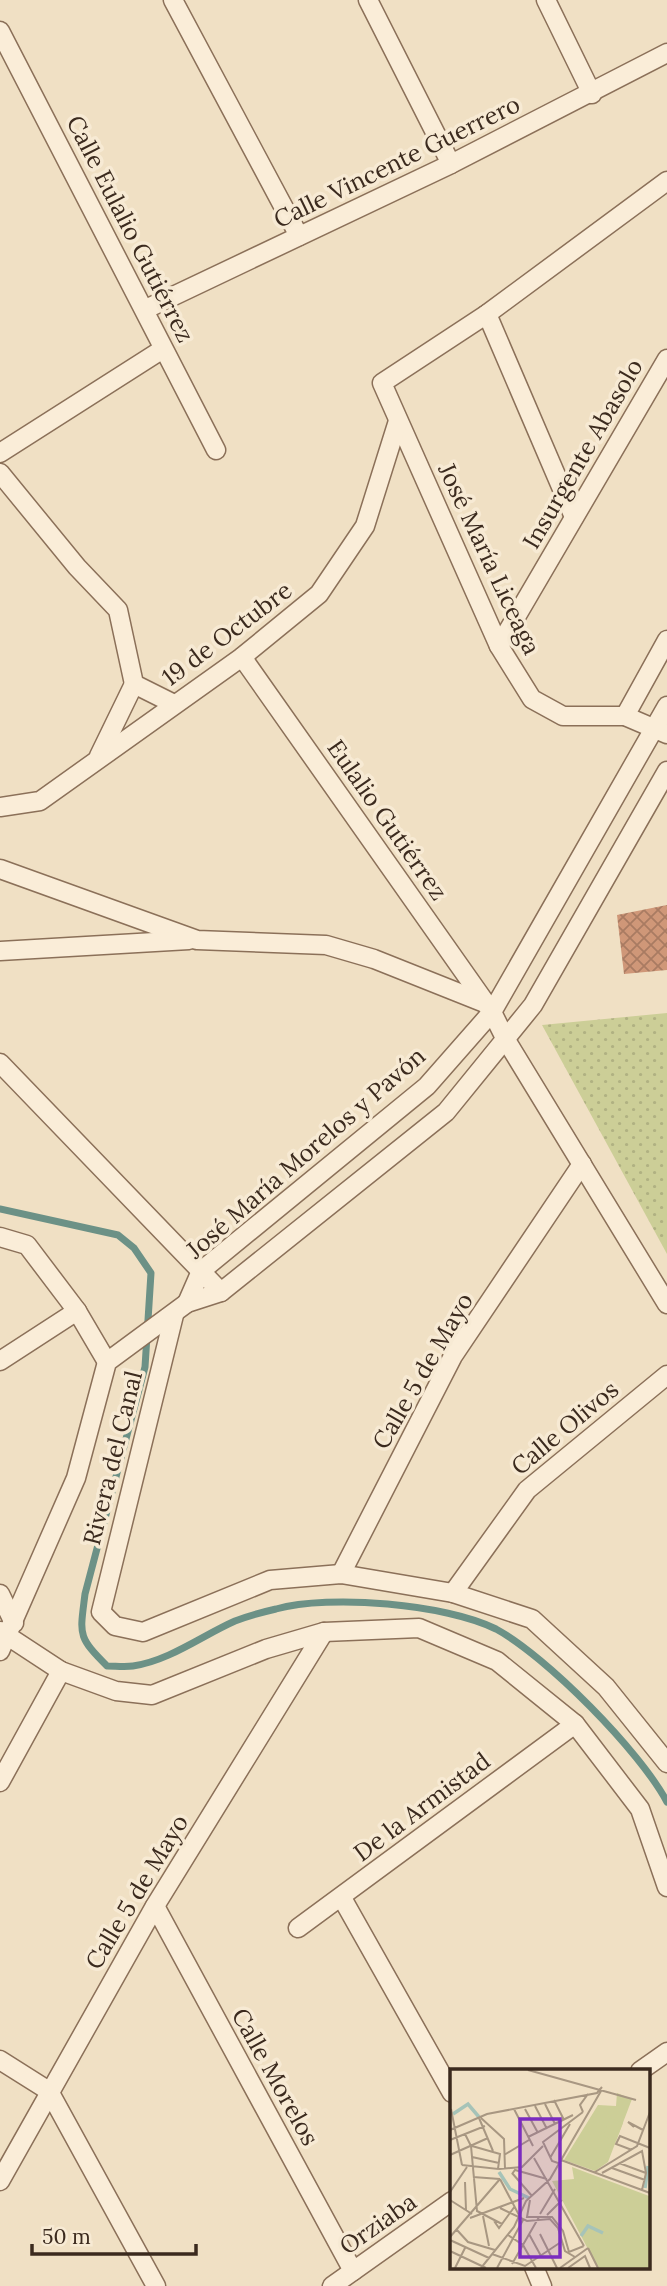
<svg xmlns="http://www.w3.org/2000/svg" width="667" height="2286" viewBox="0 0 667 2286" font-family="Lora,serif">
	<defs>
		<pattern id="park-dots" width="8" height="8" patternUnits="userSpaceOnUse" patternTransform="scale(1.75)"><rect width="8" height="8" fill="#ccce97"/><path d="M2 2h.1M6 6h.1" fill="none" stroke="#b0b182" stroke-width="1.8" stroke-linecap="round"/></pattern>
		<pattern id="building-cross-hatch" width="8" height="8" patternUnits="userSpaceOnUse" patternTransform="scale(1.75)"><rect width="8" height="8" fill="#cf9778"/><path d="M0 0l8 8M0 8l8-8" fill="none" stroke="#a97b62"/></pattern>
	</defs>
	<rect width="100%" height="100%" fill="#f0e0c4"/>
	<!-- park -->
	<polygon fill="url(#park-dots)" points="667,1013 667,1254 542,1025"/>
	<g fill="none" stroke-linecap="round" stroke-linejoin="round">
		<!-- stream -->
		<path stroke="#6c9186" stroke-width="7" d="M0 1209 118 1235 134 1248 151 1273 145 1367 85 1594C80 1635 77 1636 107 1666 115 1666 125 1667 133 1666 169 1661 203 1635 235 1621 248 1616 263 1612 276 1609 330 1594 446 1604 496 1629 546 1656 640 1751 667 1802"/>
	</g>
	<!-- building -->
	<polygon fill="url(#building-cross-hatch)" points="667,905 667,970 624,974 617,915"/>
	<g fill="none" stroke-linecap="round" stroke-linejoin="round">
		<defs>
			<g id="minor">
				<polyline points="173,0 299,236"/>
				<polyline points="368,0 451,164"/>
				<polyline points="546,0 592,94"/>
				<polyline points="0,31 216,450"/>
				<polyline points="667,181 487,314 382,383 499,646 532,699 563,716 625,716 667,734"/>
				<polyline points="146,309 451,164 667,53"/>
				<polyline points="487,314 574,517"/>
				<polyline points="0,453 163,349"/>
				<polyline points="0,473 77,567 118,610 134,684 174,704"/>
				<polyline points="499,646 667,359"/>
				<polyline points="242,657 492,1012 506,1040 667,1304"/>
				<polyline points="625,716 667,640"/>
				<polyline points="99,756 134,684"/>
				<polyline points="0,807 40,801 242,657 319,594 365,526 398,421"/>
				<polyline points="0,869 197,940 326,945 374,959 487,1004"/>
				<polyline points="0,951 189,940"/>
				<polyline points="0,1063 221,1292"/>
				<polyline points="0,1237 27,1245 77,1311 107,1362"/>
				<polyline points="187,1303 201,1271 427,1086 492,1012 667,706"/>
				<polyline points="174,1315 101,1612 115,1626 143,1632 270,1580 341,1574 453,1593 532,1619 606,1687 667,1763"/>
				<polyline points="0,1361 77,1311"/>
				<polyline points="341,1574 453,1356 582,1164"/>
				<polyline points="453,1593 527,1490 667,1375"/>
				<polyline points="0,1594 14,1623"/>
				<polyline points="0,1631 61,1671 116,1691 152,1695 266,1649 324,1632 419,1628 497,1661 575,1724 640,1809 667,1887"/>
				<polyline points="0,1651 76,1478 107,1362 187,1303 221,1292 446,1112 533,1005 667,771"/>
				<polyline points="0,1782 61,1671"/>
				<polyline points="342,1898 452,2093"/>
				<polyline points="155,1906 353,2271"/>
				<polyline points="298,1928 575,1724"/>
				<polyline points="0,2060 49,2091 156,2286"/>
				<polyline points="640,2071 667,2052"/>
				<polyline points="0,2181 155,1906 324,1632"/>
				<polyline points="534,2267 542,2286"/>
				<polyline points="332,2286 452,2201"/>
			</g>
		</defs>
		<!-- minor casing -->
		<use href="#minor" stroke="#8b7059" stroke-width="21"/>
		<!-- minor -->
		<use href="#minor" stroke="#faedd8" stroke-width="18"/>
	</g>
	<g text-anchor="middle" stroke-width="7" stroke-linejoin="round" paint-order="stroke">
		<!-- street labels -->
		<g font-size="24" fill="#3b2a1e" stroke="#f7ead4">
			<text transform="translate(397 162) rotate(-26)" y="8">Calle Vincente Guerrero</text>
			<text transform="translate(130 229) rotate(63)" y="8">Calle Eulalio Gutiérrez</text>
			<text transform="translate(583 454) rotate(-60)" y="8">Insurgente Abasolo</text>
			<text transform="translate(489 559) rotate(65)" y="8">José María Liceaga</text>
			<text transform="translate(227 634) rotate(-37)" y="8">19 de Octubre</text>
			<text transform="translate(387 820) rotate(55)" y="8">Eulalio Gutiérrez</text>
			<text transform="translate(306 1153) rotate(-41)" y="8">José María Morelos y Pavón</text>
			<text transform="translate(423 1371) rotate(-60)" y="8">Calle 5 de Mayo</text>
			<text transform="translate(565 1428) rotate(-40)" y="8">Calle Olivos</text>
			<text transform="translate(113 1458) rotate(-76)" y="8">Rivera del Canal</text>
			<text transform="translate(422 1807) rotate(-37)" y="8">De la Armistad</text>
			<text transform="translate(137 1892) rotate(-59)" y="8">Calle 5 de Mayo</text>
			<text transform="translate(275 2077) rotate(61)" y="8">Calle Morelos</text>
			<text transform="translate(378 2224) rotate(-35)" y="8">Orziaba</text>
		</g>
	</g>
	<!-- overview -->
	<g transform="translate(450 2069)">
		<rect width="200" height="200" fill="#f0e0c4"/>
		<path d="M167 24 182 30 158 93 145 102 114 91 148 36 166 37ZM122 98 199 127V199H148L102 112 124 110Z" fill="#ccce97"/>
		<path d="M160 49 173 54 166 72 153 67ZM158 168 168 174 172 191 168 199H155L147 172Z" fill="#ccce97"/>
		<path fill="none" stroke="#a6c3b8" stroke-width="3.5" d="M3 45 18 35 29 48M49 103 60 120 79 129M195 119 198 97M131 167 138 157 153 164"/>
		<path fill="none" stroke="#a89782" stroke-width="2" d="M78 1 186 31M104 31 114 51M95 35 105 55M85 37 97 60M1 40 12 96M64 40 83 77M75 40 88 64M133 43 130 36 138 25M29 49 43 82M31 49 54 70 55 100M184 58 178 53 193 61M0 61 37 45 147 24 152 18M15 65 21 77 27 142 52 155M78 68 123 46M0 71 35 57M182 81 166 75 170 67 200 79M0 86 38 69M54 86 79 71M22 88 49 94M84 89 134 177M100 89 120 55M111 91 200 124M169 94 196 104M111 95 102 92 93 73 133 43M12 96 48 100 50 85 22 77M162 99 195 111M49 100 72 98 93 77M145 103 187 77 200 43M62 104 82 127M152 104 192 82 196 104 192 121M62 105 65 101 97 110M23 108 50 110M50 110 70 148M15 113 16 141M0 123 17 98M0 131 22 145M80 131 77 148H102L113 162 119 183 134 177M50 139 77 152 100 150 108 159 115 182 125 188M90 145 105 120M97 146 112 131M33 147 39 177M20 149 74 129M44 152 49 159 65 137M7 161 18 173 45 181M79 165 91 187M90 165 107 199M58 166 73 176 86 199M0 168 50 110M0 171 39 189M138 179 148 199M0 182 36 199M42 185 75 197 111 173M62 195 89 148M5 199 15 179M31 199 64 158 76 132 100 110 151 22M47 199 73 151M110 199 138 179M118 199 135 187 140 199"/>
		<path fill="#7b2cbf" fill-opacity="0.15" stroke="#7b2cbf" stroke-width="3.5" d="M70 50H110V188H70Z"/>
		<rect width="200" height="200" fill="none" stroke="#3b2a1e" stroke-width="3.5"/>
	</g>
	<!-- scale -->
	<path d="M32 2244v10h164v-10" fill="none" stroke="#3b2a1e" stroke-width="3.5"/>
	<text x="42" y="2244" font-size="21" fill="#3b2a1e" stroke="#f7ead4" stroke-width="5" paint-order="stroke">50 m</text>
</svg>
